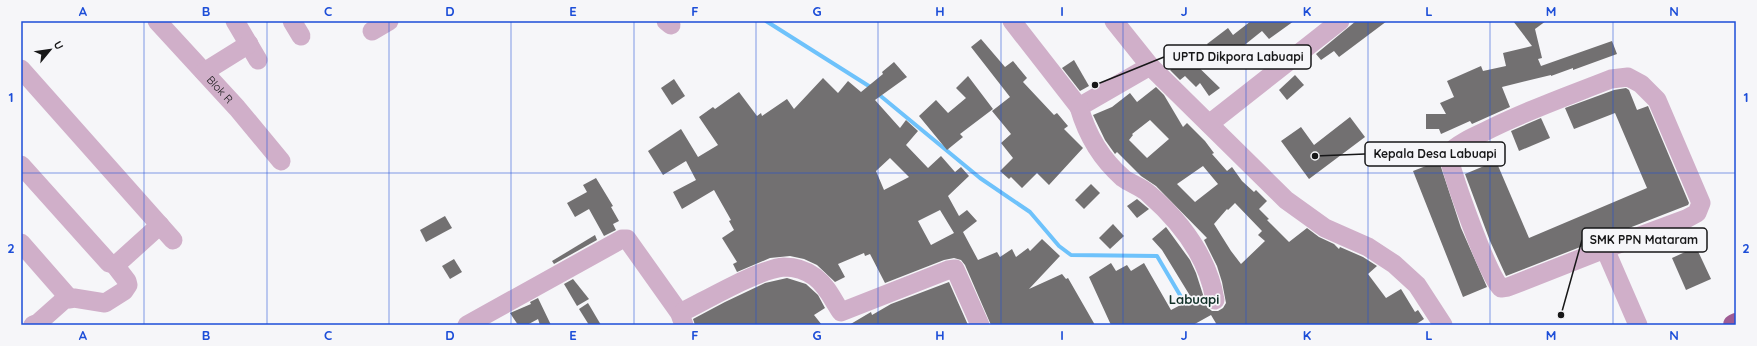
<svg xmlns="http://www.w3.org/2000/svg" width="1757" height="346" viewBox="0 0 1757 346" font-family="Quicksand,sans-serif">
	<rect width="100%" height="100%" fill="#f6f6f9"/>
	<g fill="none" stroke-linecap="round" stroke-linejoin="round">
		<!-- stream -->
		<g stroke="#6ec2fb" stroke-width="4">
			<polyline points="766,21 872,88"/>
			<polyline points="877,93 980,178 1030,212 1059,246 1071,255 1157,256 1187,307"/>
		</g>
	</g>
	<!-- building -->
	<g fill="#727071" fill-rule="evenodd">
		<polygon points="1251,21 1294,21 1269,39 1262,31 1242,47 1244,50 1223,65 1207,44 1228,28 1233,35"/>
		<polygon points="1356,21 1387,21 1339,57 1334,51 1321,60 1316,54"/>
		<polygon points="1513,21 1546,21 1535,29 1542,58 1538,59 1541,66 1612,41 1617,54 1573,70 1573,68 1551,76 1551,75 1502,87 1510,107 1472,124 1470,121 1441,134 1439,129 1426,129 1426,114 1446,114 1440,103 1454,97 1447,81 1481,66 1483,71 1506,66 1503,53 1532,46"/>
		<polygon points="981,39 1005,67 1013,61 1027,78 1023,82 1054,115 1057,113 1068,126 1064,129 1083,148 1049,185 1037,173 1022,188 1011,177 1009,179 1000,171 1013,158 1001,143 1011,134 992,111 1010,97 971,47"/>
		<polygon points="1188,57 1220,88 1209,96 1200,83 1196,87 1185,76 1180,80 1170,70"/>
		<polygon points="1074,60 1089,86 1080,91 1062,68"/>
		<path d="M894 62 907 77 875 100 900 128 906 120 918 131 906 145 928 168 941 156 955 172 961 167 969 176 948 196 959 216 967 210 977 221 963 232 978 260 997 252 1000 257 1012 249 1016 257 1028 248 1030 251 1042 239 1060 256 1029 289 1062 274 1066 279 1068 278 1095 325H991L965 265 961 260 954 258 944 260 885 283 870 254 865 256 864 253 838 264 845 277 835 282 817 265 804 259 790 256 770 258 737 272 733 264 737 262 722 238 734 230 729 221 731 220 714 190 682 209 673 192 696 180 686 161 663 175 648 151 681 129 698 157 718 145 699 117 713 107 715 109 739 92 757 116 761 113 762 116 787 99 794 109 823 78 838 93 848 81 861 92 883 74 882 72ZM890 158 909 177 884 190 876 171ZM940 210 954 233 931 245 918 221Z"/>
		<polygon points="1295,75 1304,85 1287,100 1279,90"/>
		<polygon points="968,76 993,109 960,134 963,137 947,150 919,116 936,100 948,113 966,98 956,88"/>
		<polygon points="674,79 685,96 672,105 661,88"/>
		<path d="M1156 87 1164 95 1183 127 1187 123 1205 141 1214 153 1212 154 1227 171 1232 167 1242 181 1254 192 1256 190 1267 201 1259 209 1269 219 1267 220 1289 242 1307 228 1319 237 1334 244 1339 249 1340 247 1363 257 1377 266 1368 274 1386 298 1401 289 1415 312 1418 310 1424 319 1415 325H1217L1211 315 1193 325H1111L1089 277 1111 263 1116 271 1127 265 1131 271 1144 263 1171 310 1192 299 1162 250 1152 239 1166 227 1190 260 1196 273 1207 307 1212 311H1218L1223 308 1226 303 1222 282 1217 266 1204 240 1207 238 1156 186 1141 176 1117 152 1115 154 1105 140 1093 115 1112 107 1130 93 1137 102ZM1150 120 1169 139 1147 158 1129 140 1133 135 1132 134ZM1203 166 1218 184 1195 202 1177 184ZM1235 203 1262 231 1258 235 1265 241 1241 264 1231 251 1214 224 1227 209 1228 210Z"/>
		<polygon points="1626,88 1629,90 1637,110 1648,106 1689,203 1688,205 1506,276 1490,241 1465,174 1496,161 1529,238 1647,188 1615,113 1574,129 1565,108 1614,90"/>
		<polygon points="1350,117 1365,137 1309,179 1281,141 1301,127 1314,145"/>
		<polygon points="1541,118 1550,138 1519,151 1511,131"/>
		<polygon points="1439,161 1461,228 1487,287 1463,297 1413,171"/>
		<polygon points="596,178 613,206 611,207 619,221 613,224 616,230 604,236 589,209 575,217 567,203 587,192 583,185"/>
		<polygon points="1091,184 1100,193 1084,209 1075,200"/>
		<polygon points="1137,199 1149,209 1137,218 1127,206"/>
		<polygon points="445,216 452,228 426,242 420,230"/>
		<polygon points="1113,224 1124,236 1110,249 1099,238"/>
		<polygon points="595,235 597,240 554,264 552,261"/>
		<polygon points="1696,247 1711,279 1686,290 1672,258"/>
		<polygon points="454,259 462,272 450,279 442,266"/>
		<polygon points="787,278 806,284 818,295 825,308 814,315 822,325 695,325 693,319 725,302 765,283"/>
		<polygon points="573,279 589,299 577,306 564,284"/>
		<polygon points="949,282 968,325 849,325 871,312 872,315 891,304"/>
		<polygon points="538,298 551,325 540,325 538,319 527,325 518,325 510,313 531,304 530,302"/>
		<polygon points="588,303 601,325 589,325 579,309"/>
	</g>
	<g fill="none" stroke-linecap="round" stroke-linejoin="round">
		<!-- minor -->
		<g stroke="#d0afc9" stroke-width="19">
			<path id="s1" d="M157 21 237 108 281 161"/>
			<polyline points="235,21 258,60"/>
			<polyline points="292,21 301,36"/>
			<polyline points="666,21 671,25"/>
			<polyline points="1012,21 1079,107 1150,66"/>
			<polyline points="1114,21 1150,66 1286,200 1325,228 1368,247 1394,264 1417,285 1443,325"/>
			<polyline points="372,31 389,21"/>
			<polyline points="21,69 173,240"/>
			<polyline points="204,72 249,44"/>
			<path d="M1079 107C1087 135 1100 158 1123 178 1131 184 1142 187 1149 194 1181 222 1208 257 1215 300"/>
			<polyline points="1209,124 1340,21"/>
			<polyline points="21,165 109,263 114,264 118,263 160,225"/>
			<polyline points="21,243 70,299"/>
			<path d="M1605 249 1686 219 1697 213 1701 203 1657 100 1641 84 1628 77 1611 79C1568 96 1524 111 1484 132 1471 138 1458 144 1448 154 1453 177 1487 274 1501 288L1508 287 1605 249 1638 325"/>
			<polyline points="33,325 38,323 65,299 74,298 105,303 124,291 128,285 127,281 114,264"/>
			<polyline points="467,325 622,239 627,239 681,315"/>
			<path d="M684 325 681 317 684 311C708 299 759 269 784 267 795 267 807 271 815 277 827 286 833 300 841 312L948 270 955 269 980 325"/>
		</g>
		<!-- highway -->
		<polyline stroke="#9e5b93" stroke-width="22" points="1734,325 1736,324"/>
	</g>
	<!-- grid -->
	<path fill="none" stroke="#1d4ed8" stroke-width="1" stroke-opacity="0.55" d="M144 21V325M267 21V325M389 21V325M511 21V325M634 21V325M756 21V325M878 21V325M1001 21V325M1123 21V325M1246 21V325M1368 21V325M1490 21V325M1613 21V325M21 173H1736"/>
	<g text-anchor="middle" stroke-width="3.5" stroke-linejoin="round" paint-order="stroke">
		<!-- street labels -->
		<g font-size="11" fill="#171718" stroke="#f6f6f9">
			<text dy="4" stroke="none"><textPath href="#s1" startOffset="93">Blok R</textPath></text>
		</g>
		<!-- quarter labels -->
		<g font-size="13" font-weight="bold" fill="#113028" stroke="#f6f6f9">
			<text x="1194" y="304">Labuapi</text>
		</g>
	</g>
	<!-- callouts -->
	<path fill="none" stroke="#171718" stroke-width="1.5" d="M1095 85L1164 57M1315 156L1365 154M1561 315L1582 240"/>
	<g fill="#171718" stroke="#f6f6f9" stroke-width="1.5">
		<circle cx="1095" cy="85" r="4"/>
		<circle cx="1315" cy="156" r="4"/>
		<circle cx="1561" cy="315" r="4"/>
	</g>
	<g fill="#f6f6f9" stroke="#171718" stroke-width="1.5">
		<rect x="1164" y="45" width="147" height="24" rx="4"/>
		<rect x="1365" y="142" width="140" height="24" rx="4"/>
		<rect x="1582" y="228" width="125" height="24" rx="4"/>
	</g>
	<g font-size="12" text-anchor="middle" font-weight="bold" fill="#171718">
		<text x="1238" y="61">UPTD Dikpora Labuapi</text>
		<text x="1435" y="158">Kepala Desa Labuapi</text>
		<text x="1644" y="244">SMK PPN Mataram</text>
	</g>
	<!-- border -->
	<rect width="1757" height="346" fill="none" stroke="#f6f6f9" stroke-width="44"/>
	<!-- north arrow -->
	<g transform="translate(50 50) rotate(61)" stroke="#f6f6f9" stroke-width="3" paint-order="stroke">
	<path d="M0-3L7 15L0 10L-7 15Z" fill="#171718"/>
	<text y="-6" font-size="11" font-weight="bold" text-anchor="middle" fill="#171718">U</text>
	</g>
	<rect x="22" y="22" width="1713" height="302" fill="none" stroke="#1d4ed8" stroke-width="1.5"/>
	<g font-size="13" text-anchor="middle" font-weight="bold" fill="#1d4ed8">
		<text x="83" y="16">A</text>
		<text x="206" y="16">B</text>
		<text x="328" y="16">C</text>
		<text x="450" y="16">D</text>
		<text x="573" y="16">E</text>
		<text x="695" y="16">F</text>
		<text x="817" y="16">G</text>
		<text x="940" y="16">H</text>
		<text x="1062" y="16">I</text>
		<text x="1184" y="16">J</text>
		<text x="1307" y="16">K</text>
		<text x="1429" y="16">L</text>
		<text x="1551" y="16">M</text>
		<text x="1674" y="16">N</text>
		<text x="11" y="102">1</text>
		<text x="1746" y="102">1</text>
		<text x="11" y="253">2</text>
		<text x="1746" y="253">2</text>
		<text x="83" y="340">A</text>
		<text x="206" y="340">B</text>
		<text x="328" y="340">C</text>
		<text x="450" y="340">D</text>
		<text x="573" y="340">E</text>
		<text x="695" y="340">F</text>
		<text x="817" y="340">G</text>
		<text x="940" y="340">H</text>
		<text x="1062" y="340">I</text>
		<text x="1184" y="340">J</text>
		<text x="1307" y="340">K</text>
		<text x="1429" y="340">L</text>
		<text x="1551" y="340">M</text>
		<text x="1674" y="340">N</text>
	</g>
</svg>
